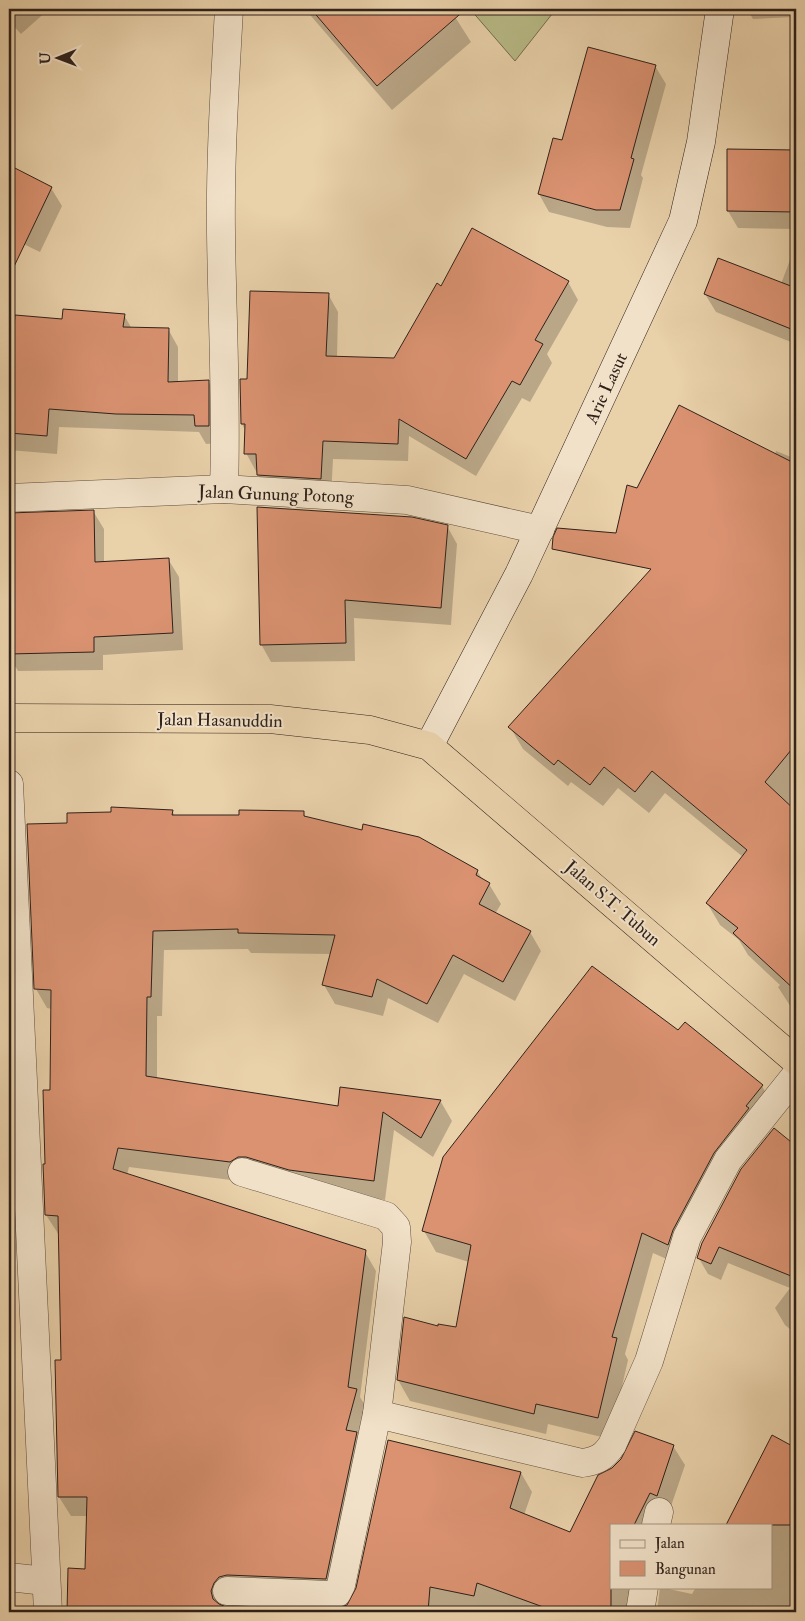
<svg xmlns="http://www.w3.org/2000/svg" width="805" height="1621" viewBox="0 0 805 1621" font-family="'IM FELL Double Pica',serif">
	<rect width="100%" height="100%" fill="#e9d1aa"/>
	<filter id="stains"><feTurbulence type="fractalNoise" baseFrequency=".004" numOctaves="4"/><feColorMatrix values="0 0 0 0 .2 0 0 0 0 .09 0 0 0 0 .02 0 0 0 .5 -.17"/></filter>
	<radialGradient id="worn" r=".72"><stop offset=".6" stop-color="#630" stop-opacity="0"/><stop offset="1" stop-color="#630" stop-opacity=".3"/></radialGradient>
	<!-- green -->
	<polygon fill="#b8bb87" stroke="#746e50" points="470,9 556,9 515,61"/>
	<!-- shadow -->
	<g fill="#0003">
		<polygon points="9,9 49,9 21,34 9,21"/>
		<polygon points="305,9 450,9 471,42 392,110"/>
		<polygon points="747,9 796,9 796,229 738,228 728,211 793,151 790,81 795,81 794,17 753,19"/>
		<polygon points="655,66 666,84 641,175 643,178 630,228 607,227 549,212 539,194 563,142"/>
		<polygon points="9,167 51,188 62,206 40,252 9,237"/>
		<polygon points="796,244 796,344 716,312 705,294 781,284"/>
		<polygon points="568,282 578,300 547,354 552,363 530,402 522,398 476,476 409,436 408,461 333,459 331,497 268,493 246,453 246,432 242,424 241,380 248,380 328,294 338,312 337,357 395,359 441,287"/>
		<polygon points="124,315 132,329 168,329 178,347 178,383 208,381 218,399 219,443 206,444 199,432 59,427 57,454 9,450 9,316 64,320"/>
		<polygon points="776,451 796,459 796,580 640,533 775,455"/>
		<polygon points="93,511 104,529 104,563 168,559 179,577 183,650 103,655 103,670 18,671 9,656 9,515"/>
		<polygon points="447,526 457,544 451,625 354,618 355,661 271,662 261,644"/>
		<polygon points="661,559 796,622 796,1015 778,987 780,985 748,955 739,940 720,925 707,903 743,857 665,793 649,813 618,788 603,806 571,782 568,786 523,749 510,727"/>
		<polygon points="172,811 175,816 240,817 303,812 306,818 477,871 483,880 489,884 501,904 495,914 530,932 541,951 515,1001 464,974 438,1023 388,998 383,1016 335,1004 324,985 331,954 251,953 248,949 164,950 162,1016 157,1016 157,1079 339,1107 341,1089 441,1102 452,1121 433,1157 394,1130 385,1200 129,1167 127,1175 365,1252 376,1271 360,1397 368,1410 337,1598 225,1602 223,1607 330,1612 348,1606 521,1473 532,1492 524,1515 571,1534 673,1446 685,1465 668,1515 655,1525 611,1525 611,1587 636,1587 638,1612 68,1612 70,1569 87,1570 88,1516 71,1516 59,1497 62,1361 59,1235 46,1215 52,1009 47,1008 36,989 68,824"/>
		<polygon points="678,1032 762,1086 774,1107 680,1265 653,1253 625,1354 628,1360 610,1439 548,1424 546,1434 410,1401 398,1380 439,1327 457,1329 469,1262 436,1252 424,1231"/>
		<polygon points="774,1130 796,1147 796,1334 785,1325 775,1308 790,1288 728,1263 721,1280 708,1274 698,1257"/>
		<polygon points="772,1437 796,1449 796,1612 657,1612 660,1587 692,1594 696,1587 771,1587"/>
	</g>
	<!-- building -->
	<g fill="#da9271" stroke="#2f211a">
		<polygon points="311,9 466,9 377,86"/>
		<polygon points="588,47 656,65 631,158 634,159 620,210 596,210 538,194 553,138 562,140"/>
		<polygon points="727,149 796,150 796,212 727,211"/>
		<polygon points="9,165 52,187 9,277"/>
		<polygon points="472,228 569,281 535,340 543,344 520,385 512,381 466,459 399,419 398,444 323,441 321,479 257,475 256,454 244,454 245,424 241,424 240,379 247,379 250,291 329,293 326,356 394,358 437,283 441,286"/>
		<polygon points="718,258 796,288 796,331 704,294"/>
		<polygon points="63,309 125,314 123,327 169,328 168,382 209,380 209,426 195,426 194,415 116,414 49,409 47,436 9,433 9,384 15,315 62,319"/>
		<polygon points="679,405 796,464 796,744 765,782 796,811 796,991 733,933 738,928 706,903 747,850 652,771 635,792 604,767 590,785 558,760 554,765 508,727 651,569 552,549 553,537 557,528 616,533 627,485 637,488"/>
		<polygon points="257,507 412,517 448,525 441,608 345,600 346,643 260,645"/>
		<polygon points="94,510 95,562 169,558 173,633 94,637 94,652 9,654 9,513"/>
		<polygon points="111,807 173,810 172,815 239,815 239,810 304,811 304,816 362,830 363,824 419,837 478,870 476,875 490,883 479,904 531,931 503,982 453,955 427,1004 377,979 372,997 322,985 335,935 238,933 238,929 153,931 151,997 147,997 146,1076 338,1106 340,1087 441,1100 421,1138 383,1112 374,1181 289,1170 246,1157 238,1157 230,1162 118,1148 113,1169 366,1250 348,1387 357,1389 346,1430 357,1432 326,1579 227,1575 219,1577 214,1583 211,1591 213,1599 219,1604 226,1607 329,1611 347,1605 356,1588 388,1440 521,1472 510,1508 570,1532 598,1475 612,1468 621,1459 635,1431 674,1445 657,1496 650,1493 634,1525 611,1525 611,1612 557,1612 477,1583 474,1596 430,1587 428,1612 67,1612 68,1568 85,1569 87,1497 58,1497 55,1360 61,1360 58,1216 45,1215 43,1164 45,1164 43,1090 50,1090 51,990 34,989 27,824 67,823 67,813 111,812"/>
		<polygon points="592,966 678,1030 685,1022 763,1085 746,1106 749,1108 714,1153 673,1230 668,1245 642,1233 612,1337 617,1338 598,1418 536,1404 534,1414 397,1380 404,1317 438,1326 438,1324 456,1327 471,1245 422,1231 443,1157"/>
		<polygon points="774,1128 796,1146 796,1278 719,1247 711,1264 697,1258 702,1243 741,1169"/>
		<polygon points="772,1435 796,1448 796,1525 726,1525"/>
	</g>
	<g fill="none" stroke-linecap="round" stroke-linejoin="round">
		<defs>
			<g id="street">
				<path d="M224 489C227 403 222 318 221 232 220 157 225 83 229 9"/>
				<polyline points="9,498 224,489 407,500 540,530"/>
				<polyline points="9,784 48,1612"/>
				<path d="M377 1414 582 1463C597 1461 604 1457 612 1445L649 1361 687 1237 728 1160 796 1075"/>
				<polyline points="656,1525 659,1512"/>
				<polyline points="9,1577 45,1581"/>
				<polyline points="227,1591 330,1595 337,1593 341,1585 377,1414 397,1242 396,1227 386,1216 242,1172"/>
				<polyline points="640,1612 644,1587"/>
			</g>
			<polyline id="secondary" points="429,746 519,574 683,221 701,142 720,9"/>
			<polyline id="highway" points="9,718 270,719 370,730 429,746 796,1061"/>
		</defs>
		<!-- street casing -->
		<use href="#street" stroke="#5e4d3e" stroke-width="29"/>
		<!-- secondary casing -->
		<use href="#secondary" stroke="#2f211a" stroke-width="29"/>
		<!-- highway casing -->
		<use href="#highway" stroke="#2f211a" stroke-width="29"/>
		<!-- street -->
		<use href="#street" stroke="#f1e1c8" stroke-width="28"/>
		<!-- secondary -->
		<use href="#secondary" stroke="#f1e1c8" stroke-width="28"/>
		<!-- highway -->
		<use href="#highway" stroke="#e9d1aa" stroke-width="28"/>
	</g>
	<g text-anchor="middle" stroke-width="4" stroke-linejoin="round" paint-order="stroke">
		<!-- street labels -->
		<g font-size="18" fill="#2f211a" stroke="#f1e1c8">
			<text transform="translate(606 388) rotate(-65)" y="6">Arie Lasut</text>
			<text transform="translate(276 494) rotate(2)" y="6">Jalan Gunung Potong</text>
			<text transform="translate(220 720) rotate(1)" y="6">Jalan Hasanuddin</text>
			<text transform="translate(613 903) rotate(41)" y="6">Jalan S.T. Tubun</text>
		</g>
	</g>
	<!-- margin -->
	<rect width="805" height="1621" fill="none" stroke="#e9d1aa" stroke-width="30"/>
	<rect x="10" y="10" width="785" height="1601" fill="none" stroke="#2f211a" stroke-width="2.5"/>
	<rect x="15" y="15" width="775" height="1591" fill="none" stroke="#2f211a"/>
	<!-- legend -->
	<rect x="610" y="1524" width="162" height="65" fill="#f1e1c8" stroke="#a39482"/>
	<rect x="620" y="1540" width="25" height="8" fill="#f1e1c8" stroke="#a39482"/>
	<text x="655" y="1548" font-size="15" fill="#2f211a">Jalan</text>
	<rect x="620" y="1561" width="25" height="15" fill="#da9271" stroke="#a39482"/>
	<text x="655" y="1574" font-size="15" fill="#2f211a">Bangunan</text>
	<!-- north arrow -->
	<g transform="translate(58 58) rotate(269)" stroke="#f1e1c8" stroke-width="4" paint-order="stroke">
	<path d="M0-4L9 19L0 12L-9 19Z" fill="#2f211a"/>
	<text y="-8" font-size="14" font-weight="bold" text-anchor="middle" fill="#2f211a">U</text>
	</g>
	<rect width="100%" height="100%" filter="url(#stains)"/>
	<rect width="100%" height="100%" fill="url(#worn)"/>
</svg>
